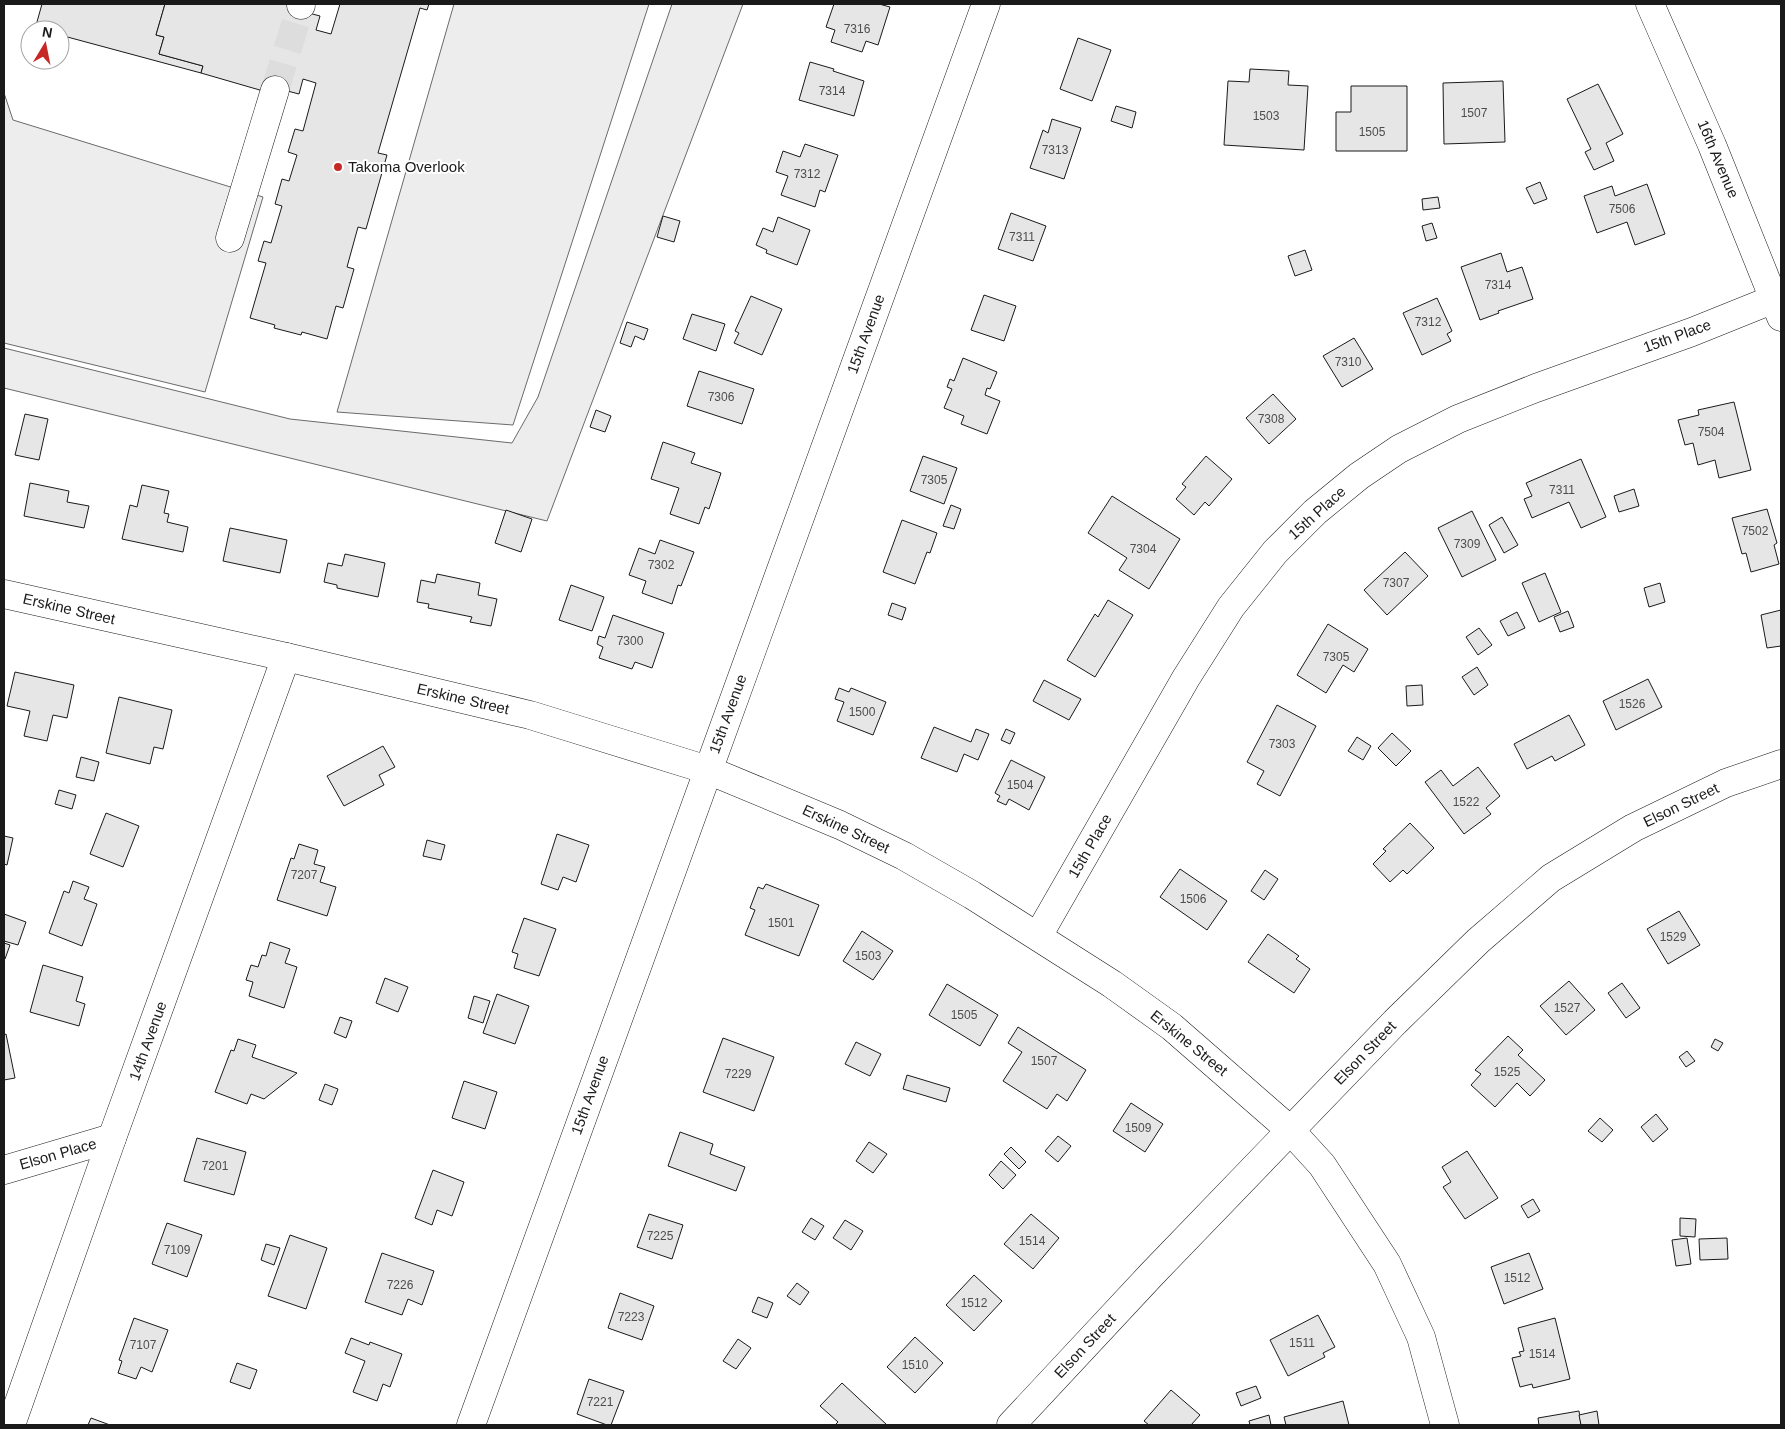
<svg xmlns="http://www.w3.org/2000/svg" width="1785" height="1429" viewBox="0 0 1785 1429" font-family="Helvetica,sans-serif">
	<rect width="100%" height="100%" fill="#fff"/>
	<!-- built -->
	<g fill="#ededed" stroke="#6a6a6a">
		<polygon points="454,4 649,4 513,425 337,412"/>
		<polygon points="672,4 743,4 547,521 4,388 4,348 290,419 512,443 538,397"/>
		<polygon points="4,93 13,120 263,197 205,392 4,343"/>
	</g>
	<!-- building -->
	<g fill="#e6e6e6" stroke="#1a1a1a">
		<polygon points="42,4 165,4 156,35 164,37 159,54 203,66 201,73 60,35 60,30 35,29"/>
		<polygon points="165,4 295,4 294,9 320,16 316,30 331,34 340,4 429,4 427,10 420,8 378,153 387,155 366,229 358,227 347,267 354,269 343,308 336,306 327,339 302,332 301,335 274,328 275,325 250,318 266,263 258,261 264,241 271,243 282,206 275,204 282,179 289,181 297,155 288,152 295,129 303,131 316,83 303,79 299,94 272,87 270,93 201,73 203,66 159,54 164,37 156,35"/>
		<polygon points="834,4 879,4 890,7 878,45 866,41 862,52 831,42 835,30 826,27"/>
		<polygon points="1078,38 1111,50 1092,101 1060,89"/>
		<polygon points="810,62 834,69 833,71 864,81 854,116 799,100"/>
		<polygon points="1250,69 1289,71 1288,85 1308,86 1304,150 1224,145 1228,81 1249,82"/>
		<polygon points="1503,81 1505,142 1444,144 1443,83"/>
		<polygon points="1598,84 1623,134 1606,143 1614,161 1594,170 1585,152 1591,149 1567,99"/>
		<polygon points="1351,86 1407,86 1407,151 1336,151 1336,112 1351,112"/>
		<polygon points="1116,106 1136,112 1132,128 1111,121"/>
		<polygon points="1052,119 1081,128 1064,179 1030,168 1043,130 1048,133"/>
		<polygon points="805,144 838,155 825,192 820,190 815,207 781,195 788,176 776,172 783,151 800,157"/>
		<polygon points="1540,182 1547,199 1534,204 1526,188"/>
		<polygon points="1647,184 1665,234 1635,245 1627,222 1597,233 1584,196 1612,186 1615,196"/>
		<polygon points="1438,197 1440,208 1423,210 1422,199"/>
		<polygon points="1011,213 1046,226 1033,261 998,249"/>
		<polygon points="663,216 680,221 674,242 657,237"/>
		<polygon points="778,217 810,230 797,265 766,253 767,250 756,245 763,228 773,232"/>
		<polygon points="1432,223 1437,238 1426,241 1422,226"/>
		<polygon points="1305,250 1312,270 1295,276 1288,256"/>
		<polygon points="1501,253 1507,272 1522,267 1533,299 1498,311 1499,313 1480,320 1461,267"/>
		<polygon points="984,295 1016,306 1004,341 971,330"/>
		<polygon points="751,296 782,309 762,355 734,343 739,333 735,331"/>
		<polygon points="1437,298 1452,331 1447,334 1451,341 1422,355 1403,313"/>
		<polygon points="692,314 725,324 716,351 683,339"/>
		<polygon points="627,322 648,329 644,340 635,336 631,347 620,343"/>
		<polygon points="1354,338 1373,369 1342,387 1323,356"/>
		<polygon points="963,358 997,372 990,389 987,388 985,395 1000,401 987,434 961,424 964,416 944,408 952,389 947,387 950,379 954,381"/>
		<polygon points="699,371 754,389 742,424 687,406"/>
		<polygon points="1273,394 1296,419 1269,444 1246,418"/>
		<polygon points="1734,402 1751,470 1719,478 1715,460 1698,465 1693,443 1685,445 1678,420 1699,415 1698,410"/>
		<polygon points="596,410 611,416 605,432 590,427"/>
		<polygon points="25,414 48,419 39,460 15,455"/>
		<polygon points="663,442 695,453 691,463 721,473 709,509 705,507 699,524 670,514 679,488 651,479"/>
		<polygon points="923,456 957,468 944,504 910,491"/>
		<polygon points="1206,456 1232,479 1209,506 1205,502 1194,515 1176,499 1186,487 1182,484"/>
		<polygon points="1581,459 1606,517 1581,528 1569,502 1532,518 1524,499 1532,496 1526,483"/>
		<polygon points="30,483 69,491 67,502 89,506 84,528 24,516"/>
		<polygon points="142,485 169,491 164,513 169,514 167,522 188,527 183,552 122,539 130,505 137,507"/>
		<polygon points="1634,489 1639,506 1619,512 1614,496"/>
		<polygon points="1112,496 1180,539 1149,589 1119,570 1127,558 1088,533"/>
		<polygon points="951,505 961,509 954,529 943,526"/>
		<polygon points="1767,509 1777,543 1774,545 1779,564 1751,572 1746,553 1742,554 1732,518"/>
		<polygon points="506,510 532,519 521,552 495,543"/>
		<polygon points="1472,511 1496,560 1462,577 1438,528"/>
		<polygon points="1502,517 1518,545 1504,553 1489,525"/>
		<polygon points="902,520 937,533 930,553 927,552 915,584 883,572"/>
		<polygon points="230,528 287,540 280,573 223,561"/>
		<polygon points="660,540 694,552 681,586 678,585 672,604 642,593 646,581 629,575 639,548 655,554"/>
		<polygon points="1405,552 1428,576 1387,615 1364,590"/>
		<polygon points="345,554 385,563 378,597 337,588 337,585 324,582 328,563 342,566"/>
		<polygon points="1545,573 1561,612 1539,622 1522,583"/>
		<polygon points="437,574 480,583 478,595 497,599 491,626 470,622 472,617 428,608 429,604 417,602 421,580 435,583"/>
		<polygon points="1660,583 1665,602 1649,607 1644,588"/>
		<polygon points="571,585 604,597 592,631 559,620"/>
		<polygon points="1108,600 1133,615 1095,677 1067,660 1095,614 1098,617"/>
		<polygon points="892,603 906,608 902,620 888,615"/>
		<polygon points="1781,610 1781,646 1767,648 1761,615"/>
		<polygon points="1568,611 1574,627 1560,632 1554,617"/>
		<polygon points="1517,612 1525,628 1508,636 1500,621"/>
		<polygon points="613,615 664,633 652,668 635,662 632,669 599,658 603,647 597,644 599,636 605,638"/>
		<polygon points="1328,624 1368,649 1354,672 1343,665 1326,693 1297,675"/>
		<polygon points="1479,628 1492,645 1478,655 1466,637"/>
		<polygon points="1477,667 1488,685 1474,695 1462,677"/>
		<polygon points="15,672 74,685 67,718 53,715 47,741 24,736 30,711 7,706"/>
		<polygon points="1648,679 1662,707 1616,730 1603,701"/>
		<polygon points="1044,680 1081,699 1069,720 1033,701"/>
		<polygon points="1422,685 1423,705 1407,706 1406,686"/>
		<polygon points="839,688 849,692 851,688 886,702 873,735 837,721 844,702 835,699"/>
		<polygon points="119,697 172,710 163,749 154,747 150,764 106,753"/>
		<polygon points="1277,705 1316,726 1280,796 1257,784 1264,771 1247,762"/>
		<polygon points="1569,715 1585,745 1555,761 1552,756 1527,769 1514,744"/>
		<polygon points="934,727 971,742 976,729 989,734 978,760 964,754 957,772 921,758"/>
		<polygon points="1006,729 1015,733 1010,744 1001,740"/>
		<polygon points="1392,733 1411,751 1396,766 1378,748"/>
		<polygon points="1357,737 1371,746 1363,760 1348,751"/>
		<polygon points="383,746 395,767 379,775 384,785 344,806 327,776"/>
		<polygon points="81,757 99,762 94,781 76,777"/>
		<polygon points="1011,760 1045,777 1029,810 1009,799 1006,805 997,801 1000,796 995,793"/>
		<polygon points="1478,767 1500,796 1486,808 1491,814 1464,834 1425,782 1441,770 1453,786"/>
		<polygon points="59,790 76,795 72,809 55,804"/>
		<polygon points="106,813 139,826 123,867 90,854"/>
		<polygon points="1410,823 1434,848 1407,874 1403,870 1390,882 1373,864 1386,851 1383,849"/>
		<polygon points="557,834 589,845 576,882 563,877 558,890 541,884"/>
		<polygon points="4,836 13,838 7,865 4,864"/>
		<polygon points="427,840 445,845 441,860 423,856"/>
		<polygon points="299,844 318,850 314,864 325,867 320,882 336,887 327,916 277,900 291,858 294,859"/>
		<polygon points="1180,869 1227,901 1207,930 1160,897"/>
		<polygon points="1265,870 1278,879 1264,900 1251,891"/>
		<polygon points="73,881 89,887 84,899 97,904 82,946 49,933 64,891 69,893"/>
		<polygon points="766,884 819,905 799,956 745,935 755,910 750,908 758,887 763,889"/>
		<polygon points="1679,911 1700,945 1668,964 1647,929"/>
		<polygon points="4,914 26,922 18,945 4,941"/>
		<polygon points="524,918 556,929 539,976 514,968 518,954 512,952"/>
		<polygon points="862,931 893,951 873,980 843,961"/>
		<polygon points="1268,934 1299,956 1296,959 1310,969 1294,993 1248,962"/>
		<polygon points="270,942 290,949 285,963 297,967 284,1008 249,996 253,982 246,980 251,965 258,967 262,955 266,956"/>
		<polygon points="4,943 10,945 5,959 4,959"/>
		<polygon points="43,965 83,977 76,1001 85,1004 79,1026 30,1012"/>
		<polygon points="385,978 408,987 398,1012 376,1003"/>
		<polygon points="1569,981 1595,1010 1566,1035 1540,1006"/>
		<polygon points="1622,983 1640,1008 1626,1018 1608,993"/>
		<polygon points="947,984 998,1015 980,1046 929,1015"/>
		<polygon points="497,994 529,1006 515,1044 483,1033"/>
		<polygon points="474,996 490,1001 483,1023 468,1018"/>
		<polygon points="340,1017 352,1021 346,1038 334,1033"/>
		<polygon points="1018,1027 1086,1070 1067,1101 1057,1094 1047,1109 1003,1081 1022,1052 1008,1043"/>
		<polygon points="6,1034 15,1078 4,1080 4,1035"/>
		<polygon points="1508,1036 1523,1050 1518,1055 1545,1080 1530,1096 1517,1083 1495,1107 1471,1085 1481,1074 1475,1070"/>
		<polygon points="723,1038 774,1057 754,1111 703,1092"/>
		<polygon points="238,1039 256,1045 252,1057 297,1073 264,1099 251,1094 247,1104 215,1092 231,1050 234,1051"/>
		<polygon points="1715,1039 1723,1043 1718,1051 1711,1047"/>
		<polygon points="856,1042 881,1054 870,1076 845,1064"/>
		<polygon points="1687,1051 1695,1061 1686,1067 1679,1057"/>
		<polygon points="907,1075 950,1088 946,1102 903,1089"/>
		<polygon points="464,1081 497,1092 485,1129 452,1118"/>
		<polygon points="325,1084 338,1089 332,1105 319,1100"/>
		<polygon points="1131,1103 1163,1124 1145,1152 1113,1131"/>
		<polygon points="1656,1114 1668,1129 1653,1142 1641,1127"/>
		<polygon points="1600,1118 1613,1130 1602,1142 1588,1131"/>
		<polygon points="680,1132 713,1144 710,1154 745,1167 736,1191 668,1166"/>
		<polygon points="1058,1136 1071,1146 1058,1162 1045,1151"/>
		<polygon points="197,1138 246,1152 234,1195 184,1181"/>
		<polygon points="869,1142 887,1154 873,1173 856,1161"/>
		<polygon points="1011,1147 1026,1162 1019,1169 1004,1154"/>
		<polygon points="1467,1151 1498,1198 1465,1219 1443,1187 1451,1182 1442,1167"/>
		<polygon points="1001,1161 1016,1175 1003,1189 989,1175"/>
		<polygon points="433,1170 464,1182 452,1216 437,1210 432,1225 415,1218"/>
		<polygon points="1533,1199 1540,1211 1528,1218 1521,1206"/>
		<polygon points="649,1214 683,1225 672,1259 637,1247"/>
		<polygon points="1031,1214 1059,1238 1033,1269 1004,1244"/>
		<polygon points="811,1218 824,1226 815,1240 802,1232"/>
		<polygon points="1680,1218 1696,1219 1695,1237 1680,1236"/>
		<polygon points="845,1220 863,1231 851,1250 833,1238"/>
		<polygon points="167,1223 202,1235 187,1277 152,1264"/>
		<polygon points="290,1235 327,1248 306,1309 268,1296"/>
		<polygon points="1687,1238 1691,1264 1676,1266 1672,1240"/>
		<polygon points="1727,1238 1728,1259 1700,1260 1699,1239"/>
		<polygon points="266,1244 280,1248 274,1265 261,1260"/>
		<polygon points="382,1253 434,1271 422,1305 408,1299 402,1315 365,1302"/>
		<polygon points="1529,1253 1543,1289 1504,1304 1491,1267"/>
		<polygon points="974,1275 1002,1301 974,1331 946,1305"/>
		<polygon points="797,1283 809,1292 800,1305 787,1296"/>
		<polygon points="620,1293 654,1306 642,1340 608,1328"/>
		<polygon points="758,1297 773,1303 767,1318 752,1312"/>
		<polygon points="1318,1315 1335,1347 1323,1353 1325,1357 1288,1376 1270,1340"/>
		<polygon points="134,1318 168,1330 152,1372 141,1367 136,1379 118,1373 122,1361 119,1360"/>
		<polygon points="1555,1318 1570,1379 1533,1388 1532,1384 1520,1387 1512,1358 1521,1356 1519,1352 1524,1351 1518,1328"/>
		<polygon points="915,1337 943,1363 915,1393 887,1367"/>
		<polygon points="351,1338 369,1345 370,1342 402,1354 390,1387 383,1384 377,1401 353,1392 365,1361 345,1353"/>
		<polygon points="738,1339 751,1348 736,1369 723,1361"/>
		<polygon points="237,1363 257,1370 250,1389 230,1382"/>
		<polygon points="589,1379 624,1391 611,1425 607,1425 577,1414"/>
		<polygon points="842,1383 886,1424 885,1425 835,1425 838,1422 820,1406"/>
		<polygon points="1256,1386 1261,1398 1241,1406 1236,1393"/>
		<polygon points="1171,1390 1200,1415 1191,1425 1149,1425 1144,1421"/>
		<polygon points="1343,1401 1349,1425 1286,1425 1284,1417"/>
		<polygon points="1579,1411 1581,1425 1539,1425 1538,1418"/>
		<polygon points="1597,1411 1599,1425 1581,1425 1579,1415"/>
		<polygon points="1269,1415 1271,1425 1250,1425 1249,1421"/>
		<polygon points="91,1418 110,1425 88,1425"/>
	</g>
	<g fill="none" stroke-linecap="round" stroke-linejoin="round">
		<!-- minor-tunnel -->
		<polyline stroke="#ddd" stroke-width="28" stroke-dasharray="28 14" stroke-linecap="butt" points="275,90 301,5"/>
		<defs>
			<g id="minor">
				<polyline points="1650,4 1712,145 1781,317"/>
				<polyline points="301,5 301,4"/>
				<polyline points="230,238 275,90"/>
				<polyline points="4,594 286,657 530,715 708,770 840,825 904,856 972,895 1112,984 1172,1027 1290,1130 1322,1165 1387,1264 1421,1337 1445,1425"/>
				<polyline points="1038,936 1186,678 1231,607 1275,552 1315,512 1359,476 1399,449 1458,419 1536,388 1692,332 1774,299"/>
				<polyline points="4,1170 112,1138"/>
				<polyline points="11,1425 112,1138 286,657"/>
				<polyline points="471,1425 986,4"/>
				<polyline points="1011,1425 1151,1275 1395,1022 1478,941 1551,878 1633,828 1726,783 1781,764"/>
			</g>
		</defs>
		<!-- minor casing -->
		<use href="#minor" stroke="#1a1a1a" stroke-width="29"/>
		<!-- minor -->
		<use href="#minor" stroke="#fff" stroke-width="28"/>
	</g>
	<!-- markers -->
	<circle fill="#c62828" stroke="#fff" stroke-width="2" cx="338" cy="167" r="5"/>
	<g text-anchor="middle" stroke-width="4" stroke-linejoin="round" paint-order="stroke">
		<!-- number labels -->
		<g font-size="12" fill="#4d4d4d">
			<text x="857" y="33">7316</text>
			<text x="832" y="95">7314</text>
			<text x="1474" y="117">1507</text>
			<text x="1266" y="120">1503</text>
			<text x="1372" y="136">1505</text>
			<text x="1055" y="154">7313</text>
			<text x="807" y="178">7312</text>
			<text x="1622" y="213">7506</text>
			<text x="1022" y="241">7311</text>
			<text x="1498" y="289">7314</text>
			<text x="1428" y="326">7312</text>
			<text x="1348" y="366">7310</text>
			<text x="721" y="401">7306</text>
			<text x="1271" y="423">7308</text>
			<text x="1711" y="436">7504</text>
			<text x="934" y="484">7305</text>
			<text x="1562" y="494">7311</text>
			<text x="1755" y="535">7502</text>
			<text x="1467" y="548">7309</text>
			<text x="1143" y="553">7304</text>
			<text x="661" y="569">7302</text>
			<text x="1396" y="587">7307</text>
			<text x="630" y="645">7300</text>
			<text x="1336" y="661">7305</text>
			<text x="1632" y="708">1526</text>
			<text x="862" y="716">1500</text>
			<text x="1282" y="748">7303</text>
			<text x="1020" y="789">1504</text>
			<text x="1466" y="806">1522</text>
			<text x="304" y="879">7207</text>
			<text x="1193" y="903">1506</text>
			<text x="781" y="927">1501</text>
			<text x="1673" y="941">1529</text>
			<text x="868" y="960">1503</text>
			<text x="1567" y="1012">1527</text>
			<text x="964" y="1019">1505</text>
			<text x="1044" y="1065">1507</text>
			<text x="1507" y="1076">1525</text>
			<text x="738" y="1078">7229</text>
			<text x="1138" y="1132">1509</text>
			<text x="215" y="1170">7201</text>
			<text x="660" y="1240">7225</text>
			<text x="1032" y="1245">1514</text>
			<text x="177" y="1254">7109</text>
			<text x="1517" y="1282">1512</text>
			<text x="400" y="1289">7226</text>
			<text x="974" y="1307">1512</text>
			<text x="631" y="1321">7223</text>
			<text x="1302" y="1347">1511</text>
			<text x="143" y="1349">7107</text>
			<text x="1542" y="1358">1514</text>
			<text x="915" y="1369">1510</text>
			<text x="600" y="1406">7221</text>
		</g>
		<!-- street labels -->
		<g font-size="15" fill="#1a1a1a" stroke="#fff">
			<text transform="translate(1718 159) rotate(67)" y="5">16th Avenue</text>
			<text transform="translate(866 334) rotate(-70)" y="5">15th Avenue</text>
			<text transform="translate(1677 336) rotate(-20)" y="5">15th Place</text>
			<text transform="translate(1317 513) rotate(-42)" y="5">15th Place</text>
			<text transform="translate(69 609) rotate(13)" y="5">Erskine Street</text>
			<text transform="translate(463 699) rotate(13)" y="5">Erskine Street</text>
			<text transform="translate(728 714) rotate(-70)" y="5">15th Avenue</text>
			<text transform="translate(1681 805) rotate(-26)" y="5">Elson Street</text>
			<text transform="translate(846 829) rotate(25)" y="5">Erskine Street</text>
			<text transform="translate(1090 846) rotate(-60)" y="5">15th Place</text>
			<text transform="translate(148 1041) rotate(-70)" y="5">14th Avenue</text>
			<text transform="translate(1189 1043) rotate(39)" y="5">Erskine Street</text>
			<text transform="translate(1365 1053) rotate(-46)" y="5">Elson Street</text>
			<text transform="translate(590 1095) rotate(-70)" y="5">15th Avenue</text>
			<text transform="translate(58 1154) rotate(-16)" y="5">Elson Place</text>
			<text transform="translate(1085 1346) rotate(-47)" y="5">Elson Street</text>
		</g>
		<!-- poi labels -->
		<g font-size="15" fill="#1a1a1a" stroke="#fff" text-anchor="start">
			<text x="348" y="172">Takoma Overlook</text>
		</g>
	</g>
	<!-- border -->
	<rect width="1785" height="1429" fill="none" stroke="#1a1a1a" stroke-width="10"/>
	<!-- north arrow -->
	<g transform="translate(45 45) rotate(10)"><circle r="24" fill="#ffffff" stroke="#a3a3a3"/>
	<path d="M0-4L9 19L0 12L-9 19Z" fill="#c62828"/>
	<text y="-8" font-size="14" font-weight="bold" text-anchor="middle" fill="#1a1a1a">N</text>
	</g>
</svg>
